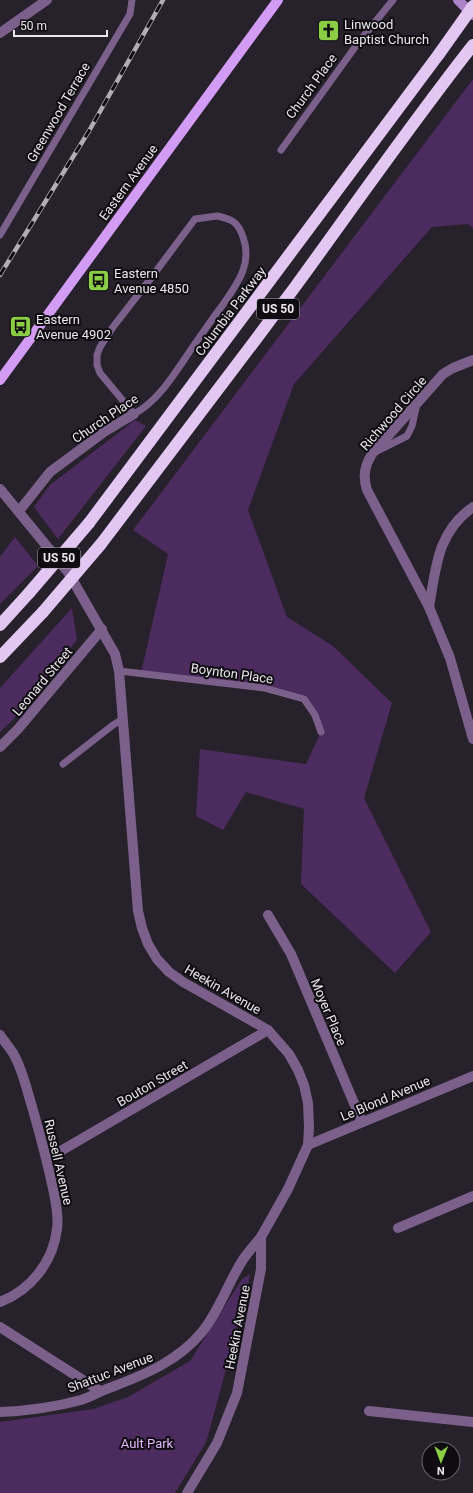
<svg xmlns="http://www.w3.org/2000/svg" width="473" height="1493" viewBox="0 0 473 1493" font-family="Roboto,sans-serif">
	<rect width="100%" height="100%" fill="#26212a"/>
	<!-- green -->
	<g fill="#4c2b5f">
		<polygon points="473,79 473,228 468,224 432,227 294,384 248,510 287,617 333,646 392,703 364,798 431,932 395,973 301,884 304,809 246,792 223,830 196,816 200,749 306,764 321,732 304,699 285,693 141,673 168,554 133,530"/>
		<polygon points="135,420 146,426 58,539 34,507 50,485"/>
		<polygon points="15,537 38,566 0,604 0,557"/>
		<polygon points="72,608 77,640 12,721 0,732 0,688"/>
		<polygon points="250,1274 247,1291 208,1436 205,1444 175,1493 0,1493 0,1422 93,1409 128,1397 166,1375 190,1361 242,1279"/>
	</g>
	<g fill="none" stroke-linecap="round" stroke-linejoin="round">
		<!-- lane -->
		<g stroke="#7a608a" stroke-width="7">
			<polyline points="281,150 358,43 393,0"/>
			<path d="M217 216C232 219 238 222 243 237 253 264 237 284 222 306 214 316 207 327 199 338 180 364 163 398 134 414L100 373 97 365V355L100 347 113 327 151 278 195 219Z"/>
			<polyline points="0,235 130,14 132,0"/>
			<polyline points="377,451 407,436 412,426 417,404"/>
			<polyline points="119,671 264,688 304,699 315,715 321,732"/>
			<polyline points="63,764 113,725 123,719"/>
		</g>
		<!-- street -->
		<g stroke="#7a608a" stroke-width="10">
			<polyline points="0,33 47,0"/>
			<path d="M473 360 453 368 443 374 372 454C364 467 363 477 367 490L429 607 450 658 473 739"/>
			<polyline points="0,489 68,572 115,654 119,671 138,911 142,928 148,944 157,959 169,972 183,982 268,1030 289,1054 298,1070 304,1085 308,1103 309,1127 308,1145 288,1189 261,1237 261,1269 237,1393 217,1443 187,1493"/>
			<polyline points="19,511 50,472 104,432 134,414"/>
			<path d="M429 607C436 568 437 532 473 507"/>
			<polyline points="0,747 18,729 102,629"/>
			<polyline points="268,915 291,954 362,1122"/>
			<path d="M0 1035C4 1041 9 1047 13 1053 23 1070 27 1091 33 1110 41 1138 48 1165 54 1193 56 1205 59 1217 57 1229 53 1262 31 1290 0 1302"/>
			<polyline points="308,1145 473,1076"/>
			<polyline points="47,1159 268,1030"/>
			<polyline points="398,1228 473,1196"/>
			<polyline points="0,1327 100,1391"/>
			<polyline points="369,1411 473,1422"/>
			<path d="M0 1412C27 1411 55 1407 81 1400 91 1397 102 1390 112 1387 146 1374 178 1361 202 1332 220 1310 228 1282 244 1258 249 1251 255 1244 261 1237"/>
		</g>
		<!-- secondary -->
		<polyline stroke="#ac81c6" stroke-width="10" points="458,0 473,15"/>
		<!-- primary -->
		<polyline stroke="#d29bf4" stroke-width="10" points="0,380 278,0"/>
		<!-- highway -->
		<g stroke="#e1c7f1" stroke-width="12">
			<polyline points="89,523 439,54"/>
			<path d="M101 544C166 458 231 373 295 287 354 206 411 124 473 45"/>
			<polyline points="0,625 29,593"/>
			<polyline points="0,657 43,612"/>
		</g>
		<defs>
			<polyline id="rail" points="0,275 89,131 163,0"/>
		</defs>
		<!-- rail casing -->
		<use href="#rail" stroke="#b1adb4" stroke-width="4.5"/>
		<!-- rail -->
		<use href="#rail" stroke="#0e0c10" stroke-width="3" stroke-dasharray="9" stroke-linecap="butt"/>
		<!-- highway-bridge -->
		<g stroke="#e1c7f1" stroke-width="12">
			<polyline points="439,54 473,6"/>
			<polyline points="29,593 89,523"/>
			<polyline points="43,612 101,544"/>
		</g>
	</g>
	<!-- icons -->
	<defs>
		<symbol id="church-square" viewBox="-11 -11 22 22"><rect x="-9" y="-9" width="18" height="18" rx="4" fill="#8bce46" stroke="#0e0c10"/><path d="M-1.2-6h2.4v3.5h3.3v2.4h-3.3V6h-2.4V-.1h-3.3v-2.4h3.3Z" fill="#111"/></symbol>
		<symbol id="bus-square" viewBox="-11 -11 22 22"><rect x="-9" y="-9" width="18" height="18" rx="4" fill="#8bce46" stroke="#0e0c10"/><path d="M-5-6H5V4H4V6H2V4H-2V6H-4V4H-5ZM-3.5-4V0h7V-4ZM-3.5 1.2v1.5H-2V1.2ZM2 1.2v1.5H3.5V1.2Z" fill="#111"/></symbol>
	</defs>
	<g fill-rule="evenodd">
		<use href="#church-square" x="316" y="18" width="25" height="25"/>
		<use href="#bus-square" x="86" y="268" width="25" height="25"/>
		<use href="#bus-square" x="8" y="314" width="25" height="25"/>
	</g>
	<g text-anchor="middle" stroke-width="4" stroke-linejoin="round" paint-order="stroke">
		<!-- shield labels -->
		<g fill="#0e0c10" stroke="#a8a5aa" stroke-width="1">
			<rect x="257" y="299" width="42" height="20" rx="3"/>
			<rect x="38" y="548" width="42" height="20" rx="3"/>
		</g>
		<g font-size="12" font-weight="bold" fill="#eae6ec">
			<text x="278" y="313">US 50</text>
			<text x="59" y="562">US 50</text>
		</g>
		<!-- poi labels -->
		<g font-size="13" fill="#eae6ec" stroke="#0e0c10" text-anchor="start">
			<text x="344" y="29">Linwood<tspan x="344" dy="15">Baptist Church</tspan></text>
			<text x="114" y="278">Eastern<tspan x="114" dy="15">Avenue 4850</tspan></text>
			<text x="36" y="324">Eastern<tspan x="36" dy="15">Avenue 4902</tspan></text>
		</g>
		<!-- street labels -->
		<g font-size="13" fill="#eae6ec" stroke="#0e0c10">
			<text transform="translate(311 86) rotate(-54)" y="5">Church Place</text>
			<text transform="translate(58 112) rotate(-60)" y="5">Greenwood Terrace</text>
			<text transform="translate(128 182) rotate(-54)" y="5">Eastern Avenue</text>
			<text transform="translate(230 311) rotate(-53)" y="5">Columbia Parkway</text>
			<text transform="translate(393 413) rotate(-49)" y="5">Richwood Circle</text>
			<text transform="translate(105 418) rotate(-34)" y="5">Church Place</text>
			<text transform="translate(232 673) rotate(8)" y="5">Boynton Place</text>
			<text transform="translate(42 681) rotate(-50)" y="5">Leonard Street</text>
			<text transform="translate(223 989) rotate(30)" y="5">Heekin Avenue</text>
			<text transform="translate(329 1012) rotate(67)" y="5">Moyer Place</text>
			<text transform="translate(152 1083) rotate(-30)" y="5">Bouton Street</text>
			<text transform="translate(385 1098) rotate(-23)" y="5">Le Blond Avenue</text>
			<text transform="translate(59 1162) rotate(77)" y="5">Russell Avenue</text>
			<text transform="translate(237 1327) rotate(-79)" y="5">Heekin Avenue</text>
			<text transform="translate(110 1372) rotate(-21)" y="5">Shattuc Avenue</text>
		</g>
		<!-- park labels -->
		<g font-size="13" fill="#e2b8fc" stroke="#0e0c10">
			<text x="147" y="1448">Ault Park</text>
		</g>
	</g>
	<!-- north arrow -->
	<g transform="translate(441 1461) rotate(181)"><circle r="19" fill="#0e0c10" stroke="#666368"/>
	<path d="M0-3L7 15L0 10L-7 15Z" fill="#8bce46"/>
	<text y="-6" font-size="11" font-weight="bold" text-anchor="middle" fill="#eae6ec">N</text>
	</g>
	<!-- scale -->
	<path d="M14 30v6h93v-6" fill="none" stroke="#eae6ec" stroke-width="2"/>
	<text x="20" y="30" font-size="12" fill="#eae6ec" stroke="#0e0c10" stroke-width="3" paint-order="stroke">50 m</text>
</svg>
